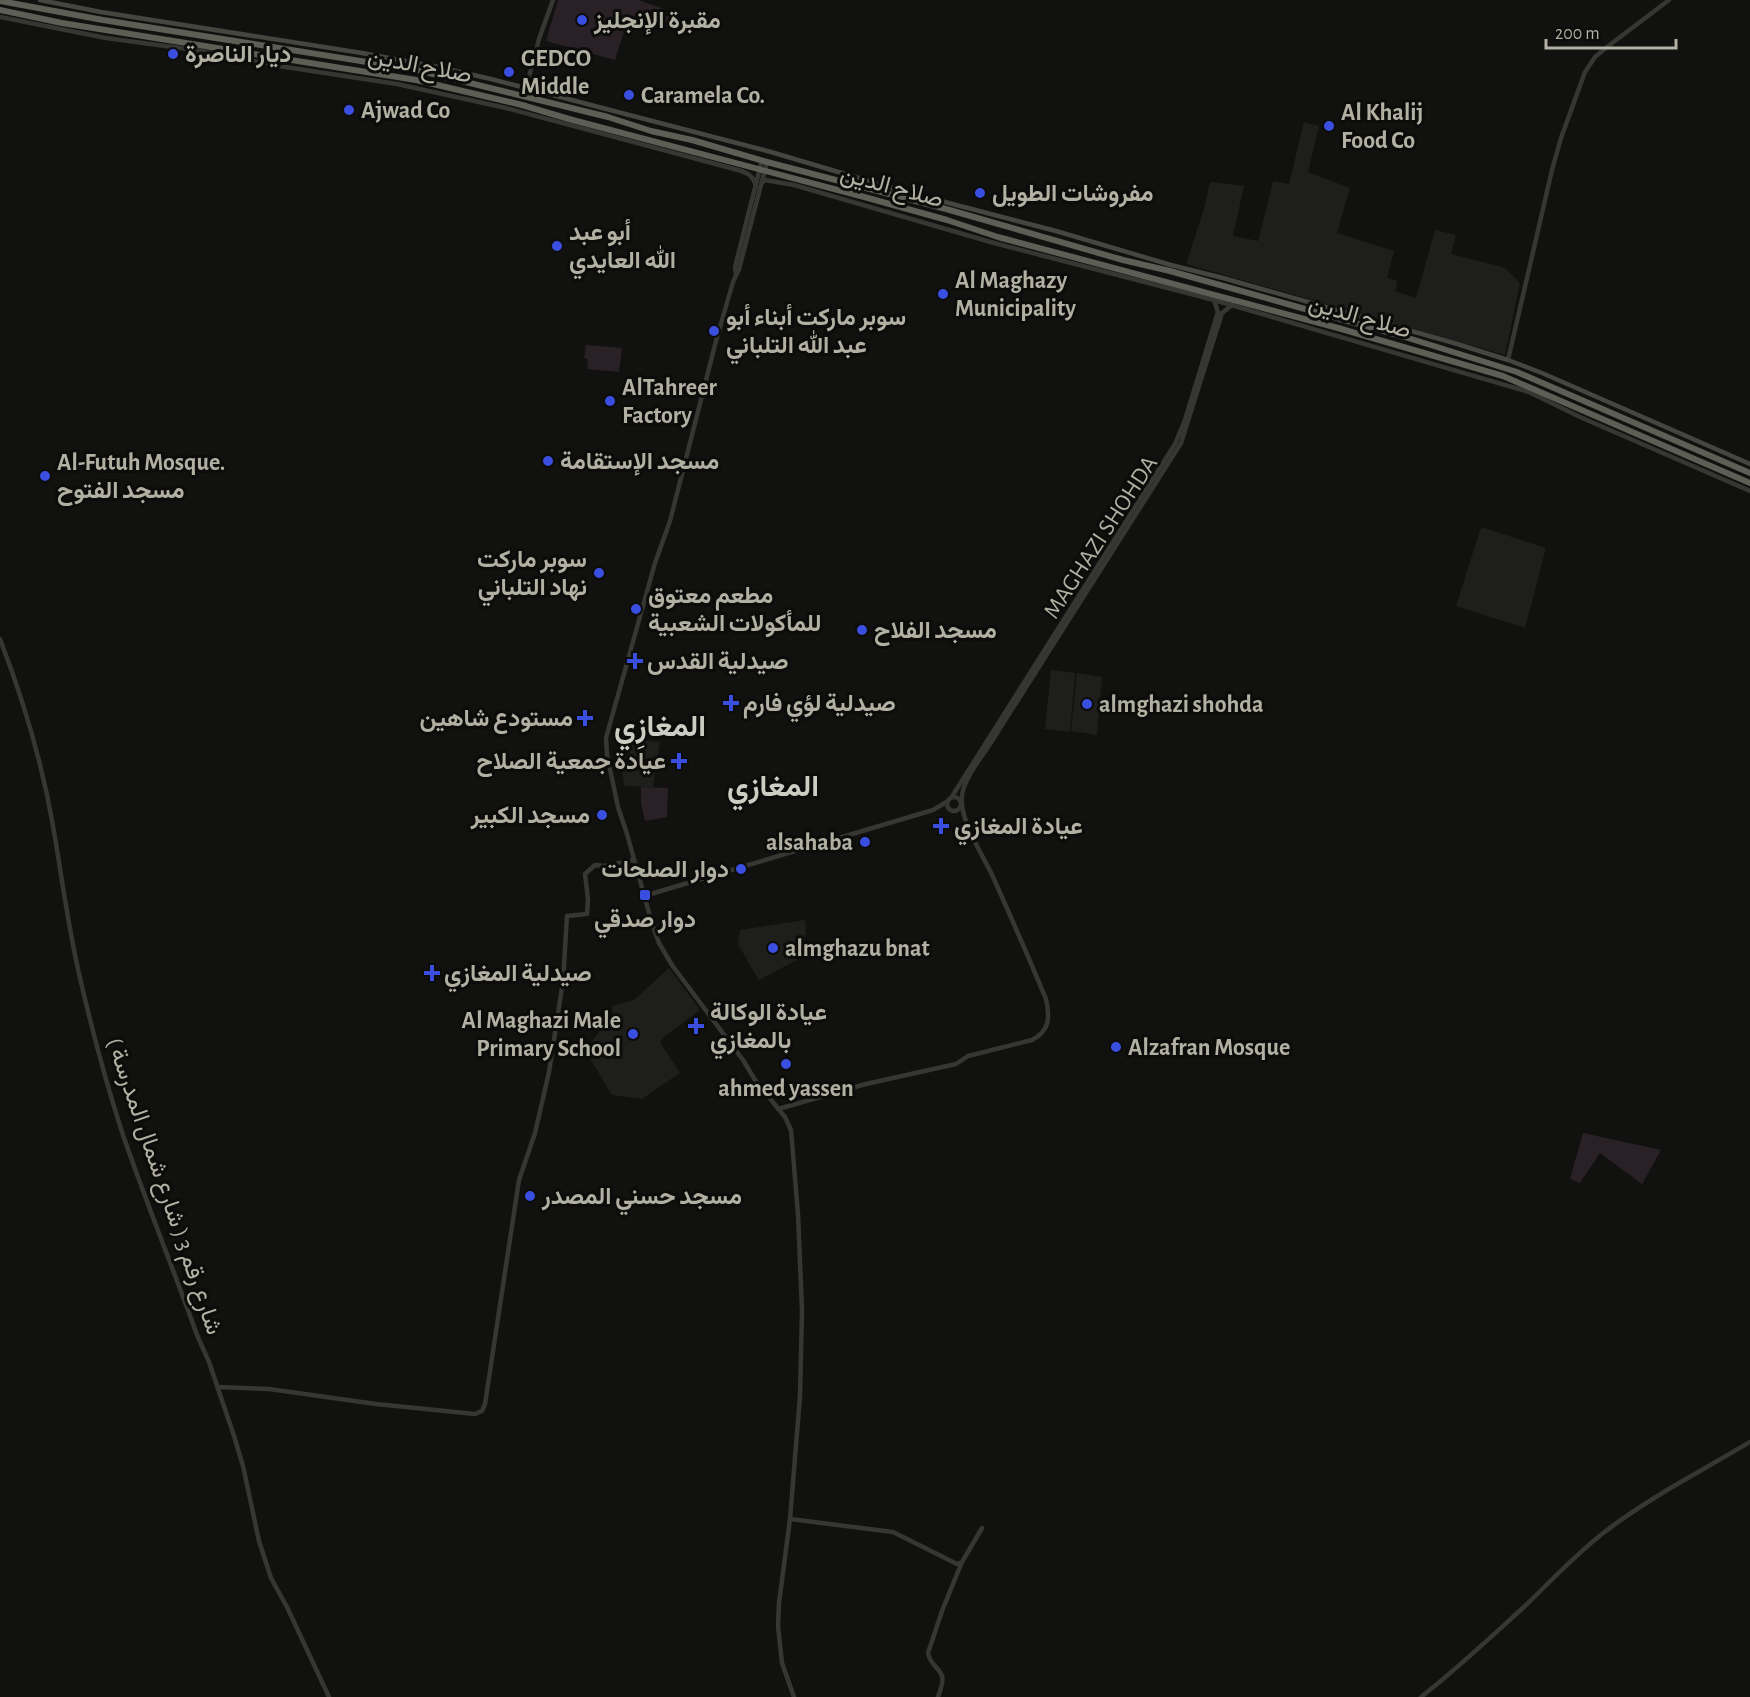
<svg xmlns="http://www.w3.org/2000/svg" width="1750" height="1697" viewBox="0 0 1750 1697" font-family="'Alegreya Sans',Vazirmatn,sans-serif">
	<rect width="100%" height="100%" fill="#111110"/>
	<!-- built -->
	<g fill="#1e1e1c">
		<polygon points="1304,122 1319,126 1308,172 1350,188 1337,233 1394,251 1387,278 1398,281 1395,291 1416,298 1435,230 1456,235 1451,254 1505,268 1520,283 1505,355 1186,264 1204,209 1210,182 1244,186 1233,236 1258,241 1273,181 1289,184"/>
		<polygon points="1481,527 1546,548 1525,628 1456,606"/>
		<polygon points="1051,670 1075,673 1070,732 1045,729"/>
		<polygon points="1077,673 1102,677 1097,735 1071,731"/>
		<polygon points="629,738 660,742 653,787 624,786 619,747"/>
		<polygon points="805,920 806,931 804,943 806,955 759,980 758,979 738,944 740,930"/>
		<polygon points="669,968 700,1010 664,1037 660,1042 680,1073 642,1099 612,1095 585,1050 601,1030 598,1016 613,1014 612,1006 634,1000"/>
	</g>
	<!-- green -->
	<g fill="#292126">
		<polygon points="558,0 638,0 664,9 663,15 670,17 666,28 629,16 615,60 546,41"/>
		<polygon points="586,345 622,348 619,372 587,369 588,359 584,358"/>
		<polygon points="641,787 668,788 667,817 645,821 641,803"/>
		<polygon points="1583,1133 1661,1150 1642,1184 1600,1153 1580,1183 1570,1179"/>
	</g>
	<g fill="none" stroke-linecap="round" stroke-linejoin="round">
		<!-- tertiary -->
		<g stroke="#363632" stroke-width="4.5">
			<path d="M0 17 106 38 195 50 279 66 397 84 506 108 738 170C748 173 754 176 756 187"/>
			<polyline points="526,88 539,39 553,0"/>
			<polyline points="767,162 739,269 733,282 716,341 670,521 655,563 606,738 607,755 618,807 627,834 653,927 659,943 672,965 743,1060 755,1080 785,1117 791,1130 798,1214 802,1311 800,1396 790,1519 779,1603 778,1626 782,1663 794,1697"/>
			<polyline points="763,182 765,180 794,185 994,243 1214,300 1529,392 1580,417 1750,491"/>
			<polyline points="736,274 735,267 762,160"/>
			<polyline points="1508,360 1552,170 1561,138 1585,72 1595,57 1607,47 1669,0"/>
			<path d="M0 639C23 699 42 762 53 826 62 877 68 927 80 978 92 1030 106 1083 123 1135 146 1202 173 1268 197 1335L209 1362 234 1436 243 1466 259 1541 271 1578 287 1607 329 1697"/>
			<circle cx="954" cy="804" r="7"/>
			<polyline points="951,798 1175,444 1185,420 1218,312 1214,300"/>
			<polyline points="644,896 933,810 948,801"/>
			<path d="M778 1109 866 1084 956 1064 968 1056 1032 1040C1050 1031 1050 1017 1046 999 1029 958 1011 917 993 877 983 855 959 820 962 796 963 780 981 758 990 744L1181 443 1222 313 1232 305"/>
			<polyline points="218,1387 269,1389 376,1404 475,1414 482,1411 485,1404 519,1180 535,1133 549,1072 563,981 567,916 587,914 588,899 585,874 595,865 604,866 634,860"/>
			<polyline points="790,1519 893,1532 957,1564 962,1562 982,1528"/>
			<path d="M938 1697C940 1691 944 1682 942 1676 939 1667 930 1665 928 1653L942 1611 962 1562"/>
			<path d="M1421 1697C1457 1669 1491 1637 1525 1606 1550 1582 1574 1556 1602 1534 1648 1498 1700 1472 1750 1442"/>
		</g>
		<!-- secondary -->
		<polyline stroke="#464640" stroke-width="4.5" points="40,0 101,12 362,53 438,67 491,79 771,152 899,190 1056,231 1171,265 1223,278 1454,343 1508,360 1542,373 1750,464"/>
		<!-- trunk -->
		<g stroke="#5e5e56" stroke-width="6">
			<polyline points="0,1 103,20 417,70 608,117 651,131 692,140 767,162 946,209 1123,260 1170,271 1305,309 1405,337 1517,372 1750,473"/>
			<polyline points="0,10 62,23 416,80 522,105 569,119 868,198 947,220 998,237 1338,328 1503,376 1750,483"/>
		</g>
	</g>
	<!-- markers -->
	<g fill="#3a4edf" stroke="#0c0c0b" stroke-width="2">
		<circle cx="582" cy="20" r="6"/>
		<circle cx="173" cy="54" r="6"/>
		<circle cx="509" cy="72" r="6"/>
		<circle cx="629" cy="95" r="6"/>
		<circle cx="349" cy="110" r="6"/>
		<circle cx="1329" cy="126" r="6"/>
		<circle cx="980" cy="193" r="6"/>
		<circle cx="557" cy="246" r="6"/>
		<circle cx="943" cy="294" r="6"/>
		<circle cx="714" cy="331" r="6"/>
		<circle cx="610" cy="401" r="6"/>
		<circle cx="548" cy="461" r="6"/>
		<circle cx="45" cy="476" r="6"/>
		<circle cx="599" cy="573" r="6"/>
		<circle cx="636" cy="609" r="6"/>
		<circle cx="862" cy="630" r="6"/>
		<path d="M632 652h6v6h6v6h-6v6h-6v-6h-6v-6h6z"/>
		<path d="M728 694h6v6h6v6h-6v6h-6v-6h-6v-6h6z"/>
		<circle cx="1087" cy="704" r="6"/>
		<path d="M582 709h6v6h6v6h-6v6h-6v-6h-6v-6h6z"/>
		<path d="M676 752h6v6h6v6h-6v6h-6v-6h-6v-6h6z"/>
		<circle cx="602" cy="815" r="6"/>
		<path d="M938 817h6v6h6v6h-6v6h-6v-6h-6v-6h6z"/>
		<circle cx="865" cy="842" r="6"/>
		<circle cx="741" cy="869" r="6"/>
		<rect x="639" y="889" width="12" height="12" rx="3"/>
		<circle cx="773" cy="948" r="6"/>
		<path d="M429 964h6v6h6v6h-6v6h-6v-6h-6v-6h6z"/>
		<path d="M693 1017h6v6h6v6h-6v6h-6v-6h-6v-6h6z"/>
		<circle cx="633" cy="1034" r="6"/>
		<circle cx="1116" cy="1047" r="6"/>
		<circle cx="786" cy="1064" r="6"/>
		<circle cx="530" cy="1196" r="6"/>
	</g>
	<g text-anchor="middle" stroke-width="6" stroke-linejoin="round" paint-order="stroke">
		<!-- poi labels -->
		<g font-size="24" font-weight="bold" fill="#b1b0a3" stroke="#0c0c0b" text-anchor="start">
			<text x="594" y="28">مقبرة الإنجليز</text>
			<text x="185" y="62">ديار الناصرة</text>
			<text x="521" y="66">GEDCO<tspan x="521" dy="28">Middle</tspan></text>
			<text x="641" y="103">Caramela Co.</text>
			<text x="361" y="118">Ajwad Co</text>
			<text x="1341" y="120">Al Khalij<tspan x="1341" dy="28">Food Co</tspan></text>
			<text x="992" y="201">مفروشات الطويل</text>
			<text x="569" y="240">أبو عبد<tspan x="569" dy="28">الله العايدي</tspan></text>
			<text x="955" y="288">Al Maghazy<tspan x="955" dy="28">Municipality</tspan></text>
			<text x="726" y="325">سوبر ماركت أبناء أبو<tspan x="726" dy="28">عبد الله التلباني</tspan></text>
			<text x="622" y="395">AlTahreer<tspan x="622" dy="28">Factory</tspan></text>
			<text x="560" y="469">مسجد الإستقامة</text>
			<text x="57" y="470">Al-Futuh Mosque.<tspan x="57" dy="28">مسجد الفتوح</tspan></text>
			<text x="587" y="567" text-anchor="end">سوبر ماركت<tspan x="587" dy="28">نهاد التلباني</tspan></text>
			<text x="648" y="603">مطعم معتوق<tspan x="648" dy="28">للمأكولات الشعبية</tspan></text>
			<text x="874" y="638">مسجد الفلاح</text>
			<text x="647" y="669">صيدلية القدس</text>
			<text x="743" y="711">صيدلية لؤي فارم</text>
			<text x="1099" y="712">almghazi shohda</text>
			<text x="573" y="726" text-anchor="end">مستودع شاهين</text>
			<text x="666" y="769" text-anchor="end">عيادة جمعية الصلاح</text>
			<text x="590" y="823" text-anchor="end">مسجد الكبير</text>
			<text x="954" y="834">عيادة المغازي</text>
			<text x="853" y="850" text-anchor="end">alsahaba</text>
			<text x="729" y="877" text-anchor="end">دوار الصلحات</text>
			<text x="645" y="927" text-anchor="middle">دوار صدقي</text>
			<text x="785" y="956">almghazu bnat</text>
			<text x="444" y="981">صيدلية المغازي</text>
			<text x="710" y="1020">عيادة الوكالة<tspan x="710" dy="28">بالمغازي</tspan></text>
			<text x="621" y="1028" text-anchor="end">Al Maghazi Male<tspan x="621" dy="28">Primary School</tspan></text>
			<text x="1128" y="1055">Alzafran Mosque</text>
			<text x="786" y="1096" text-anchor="middle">ahmed yassen</text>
			<text x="542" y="1204">مسجد حسني المصدر</text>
		</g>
		<!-- street labels -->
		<g font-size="24" fill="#b1b0a3" stroke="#0c0c0b">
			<text transform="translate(420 65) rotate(11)" y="8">صلاح الدين</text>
			<text transform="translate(892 186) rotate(15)" y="8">صلاح الدين</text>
			<text transform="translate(1360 316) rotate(16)" y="8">صلاح الدين</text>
			<text transform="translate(1100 537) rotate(-57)" y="8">MAGHAZI SHOHDA</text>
			<text transform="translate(165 1186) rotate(71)" y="8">شارع رقم 3 ( شارع شمال المدرسة )</text>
		</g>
		<!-- district labels -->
		<g font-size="30" font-weight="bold" fill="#cdcdc3" stroke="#0c0c0b">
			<text x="660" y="736">المغازِي</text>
			<text x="773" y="796">المغازي</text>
		</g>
	</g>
	<!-- scale -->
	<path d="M1546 39v9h130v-9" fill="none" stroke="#b1b0a3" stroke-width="3"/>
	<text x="1555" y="39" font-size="18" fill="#b1b0a3" stroke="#0c0c0b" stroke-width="4.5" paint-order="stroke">200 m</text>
</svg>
